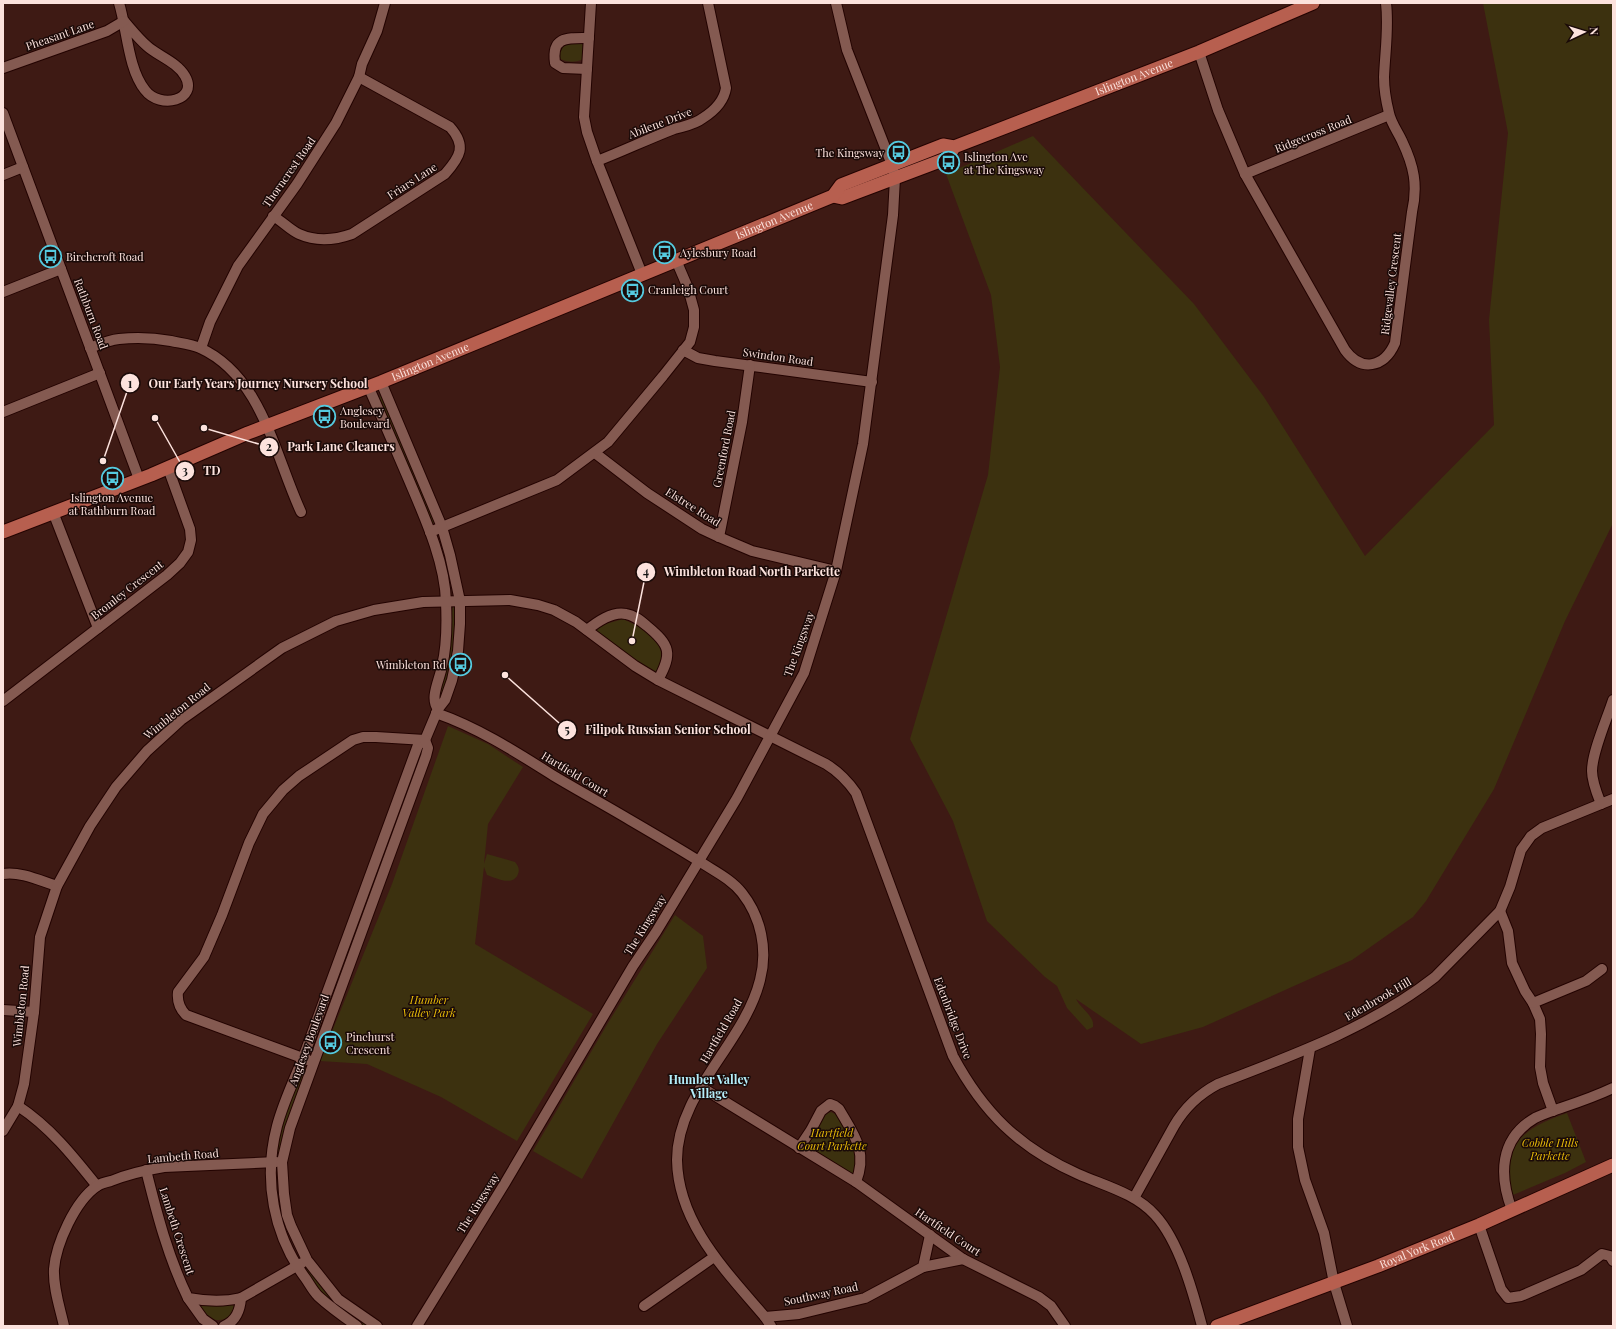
<svg xmlns="http://www.w3.org/2000/svg" width="1616" height="1329" viewBox="0 0 1616 1329" font-family="'Playfair Display',serif">
	<rect width="100%" height="100%" fill="#3e1a14"/>
	<!-- green -->
	<g fill="#3c310f">
		<path d="M1483 3H1613V523L1565 621 1494 789 1426 901 1413 917 1352 960 1203 1027 1141 1044 1076 999C1080 1008 1095 1016 1093 1027L1087 1030 1067 1008 1057 986 1045 977 987 921 953 821 910 739 988 475 1000 367 991 295 946 174 1033 136 1194 304 1264 397 1365 556 1494 425 1489 320 1508 133Z"/>
		<path d="M561 42H581L585 49 583 59C576 63 567 62 560 59L557 45Z"/>
		<polygon points="383,395 435,522 432,524 379,397"/>
		<polygon points="453,606 455,606 457,633 444,699 438,697"/>
		<path d="M623 619C631 623 639 626 646 631 659 639 670 663 655 674L596 631 602 625Z"/>
		<path d="M448 726 488 744 523 767 488 824 484 864 487 854 515 862C518 866 520 869 518 874 513 887 496 878 487 875L484 867 475 944 593 1014 517 1141 441 1097 367 1064 320 1061 392 884Z"/>
		<polygon points="425,746 312,1054 309,1054 419,750"/>
		<polygon points="675,915 703,936 707,968 657,1044 582,1179 533,1151 608,1023"/>
		<path d="M304 1066 308 1067 279 1155 276 1156C277 1124 292 1095 304 1066Z"/>
		<path d="M831 1112 839 1116 856 1148 855 1173H851L810 1148 808 1142C814 1133 820 1115 831 1112Z"/>
		<path d="M1567 1113 1586 1162 1565 1173 1513 1195C1509 1189 1509 1178 1509 1170 1511 1134 1537 1124 1567 1113Z"/>
		<polygon points="306,1267 374,1326 360,1326 320,1291 304,1269"/>
		<path d="M201 1303 231 1304 234 1306C234 1327 198 1323 201 1303Z"/>
	</g>
	<g fill="none" stroke-linecap="round" stroke-linejoin="round">
		<defs>
			<g id="minor">
				<path d="M119 3C127 29 128 69 145 90 160 110 199 100 185 76 177 62 158 56 147 46 138 38 131 29 124 21"/>
				<polyline points="591,3 584,117 587,132 597,161 642,274"/>
				<path d="M1199 52 1218 110 1245 174 1345 350C1361 372 1384 368 1395 343L1412 212C1418 185 1414 166 1402 141 1398 132 1391 123 1389 113 1386 101 1384 89 1384 77 1385 52 1389 28 1386 3"/>
				<polyline points="3,68 107,31 124,21"/>
				<path d="M587 69 563 68 555 63C551 36 568 38 589 38"/>
				<polyline points="3,113 139,479"/>
				<path d="M597 161C623 151 648 139 674 129 684 126 694 125 703 118 714 111 724 101 726 88L708 3"/>
				<polyline points="1245,174 1389,115"/>
				<polyline points="3,175 23,167"/>
				<path d="M273 216C282 221 290 230 299 234 317 242 335 240 352 234L445 174C460 157 467 146 450 127L359 77"/>
				<polyline points="3,292 61,269"/>
				<path d="M90 348C100 344 109 340 119 339 136 337 155 338 171 341 180 343 191 344 200 348 262 376 275 456 301 512"/>
				<polyline points="201,348 210,322 238,266 297,184 336,123 359,77 362,64 377,31 385,3"/>
				<polyline points="683,350 698,358 715,361 872,382"/>
				<path d="M368 386C382 417 395 448 408 478 424 516 445 561 446 602 447 623 447 645 442 666 440 679 429 698 438 709"/>
				<polyline points="3,412 100,373"/>
				<polyline points="595,453 647,493 702,529 719,537 752,551 836,571"/>
				<polyline points="53,512 98,628"/>
				<polyline points="430,532 557,480 608,442 663,376 690,342 694,327 694,310 688,288 676,260"/>
				<polyline points="719,537 742,422 750,365"/>
				<path d="M587 630C597 622 612 611 626 614 634 615 641 621 647 626 670 645 673 653 658 680"/>
				<polyline points="3,701 167,575 180,563 188,552 191,540 190,529 168,468"/>
				<path d="M436 713C479 728 516 752 554 776 579 791 605 805 630 820 654 834 678 848 702 863 716 872 732 880 742 893 761 917 768 950 760 980 744 1044 677 1092 677 1160 678 1224 727 1272 765 1317L771 1326"/>
				<path d="M1601 804C1597 794 1592 782 1592 771 1592 752 1607 719 1613 700"/>
				<path d="M3 874C20 871 41 881 57 886"/>
				<polyline points="1500,911 1508,931 1512,963 1525,991 1533,1003 1540,1019 1541,1034 1540,1067 1543,1083 1553,1111"/>
				<polyline points="1533,1003 1586,981 1602,969"/>
				<polyline points="3,1010 34,1012"/>
				<polyline points="1310,1049 1298,1119 1298,1147 1305,1180 1324,1233 1334,1283 1347,1326"/>
				<path d="M308 1060 186 1015C179 1008 177 1001 178 992L204 957 222 915 249 843 263 814 283 790 299 776 353 740 363 737H376L425 740"/>
				<polyline points="701,1087 856,1182 963,1259 1039,1297 1051,1306 1065,1326"/>
				<path d="M18 1106C50 1127 73 1156 97 1186"/>
				<path d="M3 1131 18 1106 24 1084 34 1012 40 937 57 886 90 826 116 787 147 751 181 720 282 648 336 621 374 610 423 602 510 600 538 605 554 610 576 622 635 666 658 680 826 764C839 772 847 780 856 793L953 1056C983 1112 1019 1148 1078 1174 1105 1186 1135 1193 1155 1215 1179 1241 1193 1292 1202 1326"/>
				<path d="M799 1148 811 1130 821 1111 830 1104 835 1106 839 1109C854 1135 868 1151 856 1182"/>
				<path d="M146 1170C157 1214 168 1257 188 1298 205 1301 224 1302 241 1298L302 1263"/>
				<path d="M1134 1198 1174 1126C1185 1107 1199 1094 1218 1084 1294 1055 1371 1027 1435 977L1500 911 1510 887 1521 850 1531 836 1542 828 1613 799"/>
				<path d="M1512 1210C1499 1176 1499 1139 1535 1118 1543 1114 1553 1111 1561 1108 1579 1102 1596 1096 1613 1088"/>
				<polyline points="1479,1225 1501,1289 1508,1298 1521,1296 1581,1270 1602,1254 1610,1256 1613,1261"/>
				<polyline points="923,1267 963,1259"/>
				<polyline points="188,1298 203,1319 213,1326"/>
				<polyline points="644,1306 714,1257"/>
				<polyline points="765,1317 799,1314 865,1298 923,1267 930,1235"/>
				<path d="M64 1326C60 1308 53 1288 54 1269 56 1244 75 1201 97 1186 100 1184 106 1182 111 1181 128 1174 146 1170 164 1167L276 1162"/>
				<path d="M224 1326C236 1321 240 1311 241 1298"/>
				<path d="M357 1326C344 1317 330 1307 318 1296 313 1291 310 1285 306 1279 273 1235 263 1179 277 1126 283 1103 294 1080 303 1058L418 745 425 740 438 709 445 700 452 680 458 651 460 624V601L450 555 442 527 381 382"/>
				<polyline points="377,1326 338,1299 307,1260 291,1226 287,1215 284,1194 282,1162 290,1128 314,1062 426,756 428,748 425,740"/>
				<polyline points="417,1326 505,1183 633,966 656,932 737,798 804,673 836,571 863,444 893,215 895,178 892,165 847,50 836,3"/>
			</g>
			<g id="major">
				<polyline points="833,196 842,198 948,158 954,147"/>
				<path id="s1" d="M3 532 151 475 248 433 381 382 833 196 841 185 943 145 954 147 1199 52 1313 3"/>
				<path id="s2" d="M1217 1326 1378 1266 1479 1225 1613 1165"/>
			</g>
		</defs>
		<!-- minor casing -->
		<use href="#minor" stroke="#230301" stroke-width="12"/>
		<!-- major casing -->
		<use href="#major" stroke="#230301" stroke-width="15"/>
		<!-- minor -->
		<use href="#minor" stroke="#845a51" stroke-width="10"/>
		<!-- major -->
		<use href="#major" stroke="#b75f4f" stroke-width="13"/>
	</g>
	<!-- icons -->
	<defs>
		<symbol id="bus-ring" viewBox="-11 -11 22 22"><circle r="9.5" fill="#1a0a08" stroke="#55cadf" stroke-width="1.5"/><path d="M-5-6H5V4H4V6H2V4H-2V6H-4V4H-5ZM-3.5-4V0h7V-4ZM-3.5 1.2v1.5H-2V1.2ZM2 1.2v1.5H3.5V1.2Z" fill="#55cadf"/></symbol>
	</defs>
	<g fill-rule="evenodd">
		<use href="#bus-ring" x="886" y="140" width="25" height="25"/>
		<use href="#bus-ring" x="936" y="150" width="25" height="25"/>
		<use href="#bus-ring" x="652" y="240" width="25" height="25"/>
		<use href="#bus-ring" x="38" y="244" width="25" height="25"/>
		<use href="#bus-ring" x="620" y="278" width="25" height="25"/>
		<use href="#bus-ring" x="312" y="404" width="25" height="25"/>
		<use href="#bus-ring" x="100" y="466" width="25" height="25"/>
		<use href="#bus-ring" x="448" y="652" width="25" height="25"/>
		<use href="#bus-ring" x="318" y="1030" width="25" height="25"/>
	</g>
	<g text-anchor="middle" stroke-width="3" stroke-linejoin="round" paint-order="stroke">
		<!-- street labels -->
		<g font-size="11" fill="#fce2dd" stroke="#1a0a08">
			<text transform="translate(60 35) rotate(-19)" y="4">Pheasant Lane</text>
			<text dy="4" stroke="none"><textPath href="#s1" startOffset="1223">Islington Avenue</textPath></text>
			<text transform="translate(660 123) rotate(-21)" y="4">Abilene Drive</text>
			<text transform="translate(1313 134) rotate(-22)" y="4">Ridgecross Road</text>
			<text transform="translate(289 172) rotate(-55)" y="4">Thorncrest Road</text>
			<text transform="translate(412 181) rotate(-33)" y="4">Friars Lane</text>
			<text dy="4" stroke="none"><textPath href="#s1" startOffset="832">Islington Avenue</textPath></text>
			<text transform="translate(1391 284) rotate(-83)" y="4">Ridgevalley Crescent</text>
			<text transform="translate(91 314) rotate(69)" y="4">Rathburn Road</text>
			<text transform="translate(778 357) rotate(8)" y="4">Swindon Road</text>
			<text dy="4" stroke="none"><textPath href="#s1" startOffset="460">Islington Avenue</textPath></text>
			<text transform="translate(724 449) rotate(-79)" y="4">Greenford Road</text>
			<text transform="translate(693 507) rotate(32)" y="4">Elstree Road</text>
			<text transform="translate(127 590) rotate(-38)" y="4">Bromley Crescent</text>
			<text transform="translate(799 644) rotate(-70)" y="4">The Kingsway</text>
			<text transform="translate(177 711) rotate(-39)" y="4">Wimbleton Road</text>
			<text transform="translate(575 774) rotate(31)" y="4">Hartfield Court</text>
			<text transform="translate(645 925) rotate(-58)" y="4">The Kingsway</text>
			<text transform="translate(1378 999) rotate(-30)" y="4">Edenbrook Hill</text>
			<text transform="translate(21 1006) rotate(-84)" y="4">Wimbleton Road</text>
			<text transform="translate(953 1018) rotate(69)" y="4">Edenbridge Drive</text>
			<text transform="translate(721 1031) rotate(-60)" y="4">Hartfield Road</text>
			<text transform="translate(309 1040) rotate(-70)" y="4">Anglesey Boulevard</text>
			<text transform="translate(183 1156) rotate(-5)" y="4">Lambeth Road</text>
			<text transform="translate(478 1203) rotate(-58)" y="4">The Kingsway</text>
			<text transform="translate(177 1231) rotate(72)" y="4">Lambeth Crescent</text>
			<text transform="translate(948 1232) rotate(34)" y="4">Hartfield Court</text>
			<text dy="4" stroke="none"><textPath href="#s2" startOffset="214">Royal York Road</textPath></text>
			<text transform="translate(821 1294) rotate(-12)" y="4">Southway Road</text>
		</g>
		<!-- poi labels -->
		<g font-size="11" fill="#fce2dd" stroke="#1a0a08" text-anchor="start">
			<text x="884" y="157" text-anchor="end">The Kingsway</text>
			<text x="964" y="161">Islington Ave<tspan x="964" dy="13">at The Kingsway</tspan></text>
			<text x="680" y="257">Aylesbury Road</text>
			<text x="66" y="261">Birchcroft Road</text>
			<text x="648" y="294">Cranleigh Court</text>
			<text x="340" y="415">Anglesey<tspan x="340" dy="13">Boulevard</tspan></text>
			<text x="112" y="502" text-anchor="middle">Islington Avenue<tspan x="112" dy="13">at Rathburn Road</tspan></text>
			<text x="446" y="669" text-anchor="end">Wimbleton Rd</text>
			<text x="346" y="1041">Pinehurst<tspan x="346" dy="13">Crescent</tspan></text>
		</g>
		<!-- park labels -->
		<g font-size="11" font-style="italic" fill="#e7bb08" stroke="#1a0a08">
			<text x="429" y="1004">Humber<tspan x="429" dy="13">Valley Park</tspan></text>
			<text x="832" y="1137">Hartfield<tspan x="832" dy="13">Court Parkette</tspan></text>
			<text x="1550" y="1147">Cobble Hills<tspan x="1550" dy="13">Parkette</tspan></text>
		</g>
		<!-- neighbourhood labels -->
		<g font-size="12" font-weight="bold" fill="#b4edf9" stroke="#1a0a08">
			<text x="709" y="1084">Humber Valley<tspan x="709" dy="14">Village</tspan></text>
		</g>
	</g>
	<!-- callouts -->
	<path fill="none" stroke="#fce2dd" stroke-width="1.5" d="M103 461L130 383M204 428L269 447M155 418L185 471M632 641L646 572M505 675L567 730"/>
	<g fill="#fce2dd" stroke="#1a0a08" stroke-width="1.5">
		<circle cx="103" cy="461" r="4"/>
		<circle cx="204" cy="428" r="4"/>
		<circle cx="155" cy="418" r="4"/>
		<circle cx="632" cy="641" r="4"/>
		<circle cx="505" cy="675" r="4"/>
		<circle cx="130" cy="383" r="10"/>
		<circle cx="269" cy="447" r="10"/>
		<circle cx="185" cy="471" r="10"/>
		<circle cx="646" cy="572" r="10"/>
		<circle cx="567" cy="730" r="10"/>
	</g>
	<g font-size="12" text-anchor="middle" font-weight="bold" fill="#111">
		<text x="130" y="388">1</text>
		<text x="269" y="451">2</text>
		<text x="185" y="475">3</text>
		<text x="646" y="576">4</text>
		<text x="567" y="734">5</text>
	</g>
	<g font-size="12" text-anchor="middle" font-weight="bold" fill="#fce2dd" stroke="#1a0a08" stroke-width="3" stroke-linejoin="round" paint-order="stroke">
		<text x="258" y="388">Our Early Years Journey Nursery School</text>
		<text x="341" y="451">Park Lane Cleaners</text>
		<text x="212" y="475">TD</text>
		<text x="752" y="576">Wimbleton Road North Parkette</text>
		<text x="668" y="734">Filipok Russian Senior School</text>
	</g>
	<!-- border -->
	<rect width="1616" height="1329" fill="none" stroke="#fce2dd" stroke-width="8"/>
	<!-- north arrow -->
	<g transform="translate(1584 32) rotate(86)" stroke="#1a0a08" stroke-width="3" paint-order="stroke">
	<path d="M0-3L7 15L0 10L-7 15Z" fill="#fce2dd"/>
	<text y="-6" font-size="11" font-weight="bold" text-anchor="middle" fill="#fce2dd">N</text>
	</g>
</svg>
